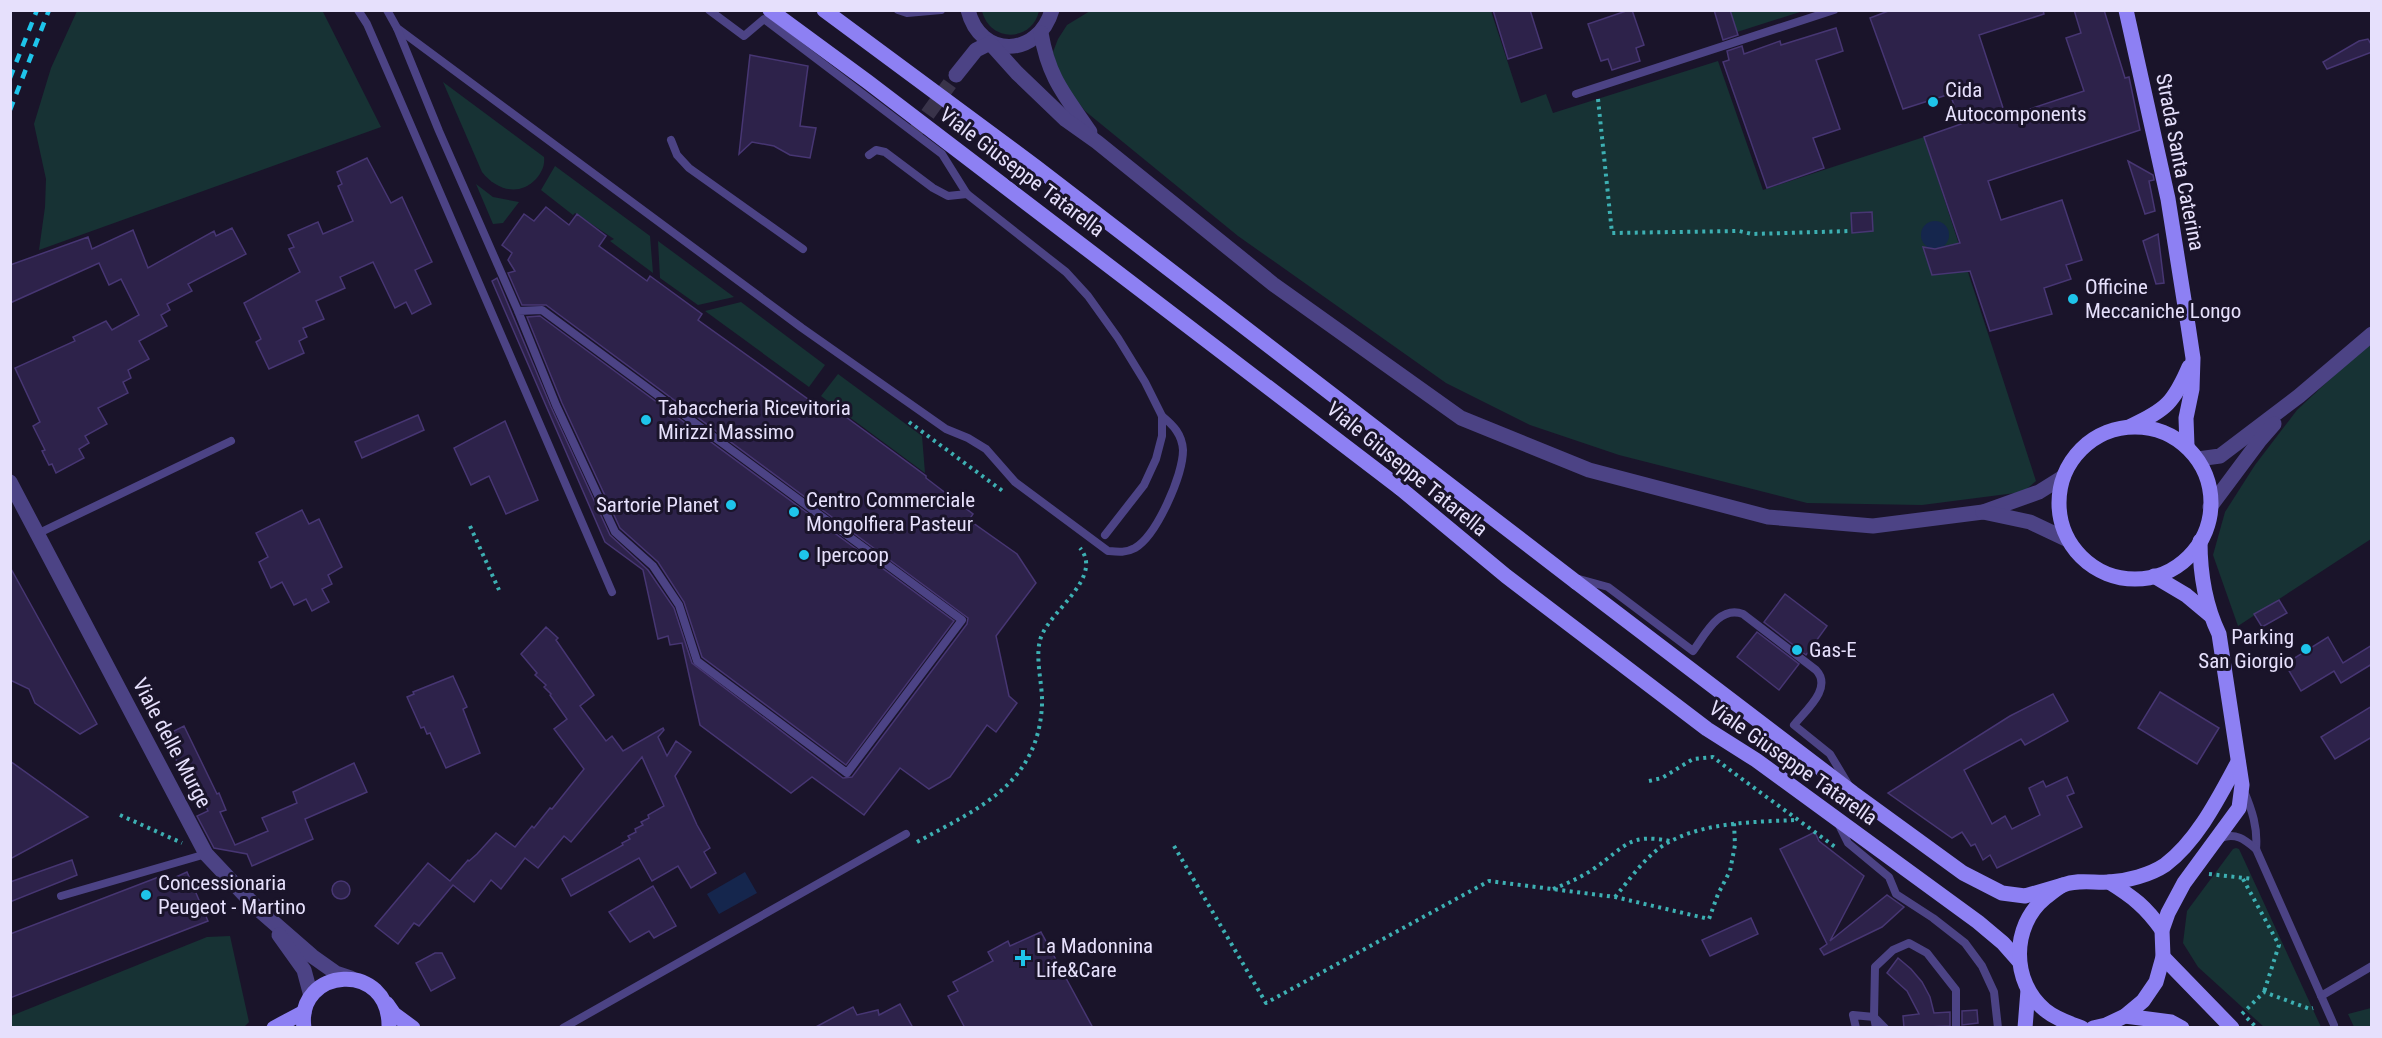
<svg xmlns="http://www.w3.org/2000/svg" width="2382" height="1038" viewBox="0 0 2382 1038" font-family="'Roboto Condensed',sans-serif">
	<rect width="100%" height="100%" fill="#1a142a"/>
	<!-- green -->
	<g fill="#173234">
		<polygon points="322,10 381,127 39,250 45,207 46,179 34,124 51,68 77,11"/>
		<polygon points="1730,10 1803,11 1737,32"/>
		<path d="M982 11H1039C1032 42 990 43 982 11Z"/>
		<polygon points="1090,11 1491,11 1521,103 1546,94 1553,113 1718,61 1763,190 1924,137 2036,481 2023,492 1922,505 1807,503 1619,455 1530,425 1446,383 1238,236 1085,111 1059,77 1053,52 1058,39 1067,25"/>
		<path d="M443 82 544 157C545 165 542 172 536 179 519 197 496 190 482 172Z"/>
		<polygon points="555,166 650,236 653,273 610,241 614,239 575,213 573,215 541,190"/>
		<polygon points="476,184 493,197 519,202 503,223 493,224"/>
		<polygon points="658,241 734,297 698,305 660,278"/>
		<polygon points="741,302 825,365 809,387 705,311"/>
		<polygon points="2371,341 2371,539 2238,626 2213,555 2225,512 2255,465 2297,410"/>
		<polygon points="838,374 922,436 925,473 821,396"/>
		<polygon points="2236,848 2239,849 2321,1027 2264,1027 2198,967 2183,943 2187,911 2233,849"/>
		<polygon points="230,936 249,1022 244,1027 11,1027 11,1016 207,937"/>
		<polygon points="2371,1008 2371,1027 2354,1027 2348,1014"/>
	</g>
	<!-- water -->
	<g fill="#15264d">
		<circle cx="1935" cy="235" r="14"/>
		<polygon points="745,872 757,893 719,914 707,894"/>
	</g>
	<!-- building -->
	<g fill="#2d224a" stroke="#473673" stroke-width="1.5">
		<polygon points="1493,10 1530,10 1542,48 1508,59"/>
		<polygon points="1629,10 1632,10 1644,45 1636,48 1640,61 1612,70 1608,59 1601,61 1588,24"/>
		<polygon points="1714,10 1730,10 1738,35 1723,40"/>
		<polygon points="1891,10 2043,10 2044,14 1979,35 2006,117 2084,91 2066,38 2081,33 2074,10 2104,10 2125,78 2129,77 2140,130 1988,181 2001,220 2062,200 2082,260 2066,265 2071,279 2044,288 2052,314 1990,331 1970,271 1932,275 1923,247 1935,249 1960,243 1924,137 1961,124 1950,94 1903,109 1870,18"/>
		<polygon points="1836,28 1843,51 1816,60 1840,129 1813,138 1824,168 1767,188 1723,62 1729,60 1727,51 1742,46 1744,54 1780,41 1781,45"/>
		<polygon points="2368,39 2372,46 2372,52 2327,69 2323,62 2359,41"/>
		<polygon points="750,55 808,66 800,126 816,128 810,158 790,155 774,146 752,142 739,154"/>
		<polygon points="367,158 391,203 402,197 432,262 415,270 431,304 412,314 406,302 395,308 373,262 340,277 345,288 316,301 324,319 303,328 307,337 299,341 304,353 269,369 256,342 261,339 244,303 300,272 289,249 294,247 288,235 318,222 323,234 353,221 338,186 342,184 337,172"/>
		<polygon points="2128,161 2153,175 2154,180 2149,181 2155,211 2145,214"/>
		<polygon points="546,207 569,225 577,214 606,236 599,246 647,281 650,276 702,314 698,320 826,412 831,406 926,476 926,478 973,514 969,520 1017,554 1036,583 996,636 1009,696 1017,703 996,732 987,725 950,777 929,789 900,768 864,815 812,777 791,793 700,725 682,643 670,645 668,636 658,639 643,570 605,542 492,281 497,278 551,407 610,535 648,570 674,608 692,663 843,778 852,777 967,624 968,618 546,305 522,305 508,273 515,271 508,260 512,253 502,245 524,214 534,221"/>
		<polygon points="1872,212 1873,231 1852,233 1851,213"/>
		<polygon points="232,228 246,254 188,284 192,291 167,304 170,310 161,315 167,326 139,341 149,359 128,370 131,378 123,382 128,393 98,408 107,424 85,436 89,443 79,449 84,458 56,473 52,464 49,465 42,451 45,450 33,426 40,422 15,368 75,341 73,337 106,321 112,330 139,315 121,279 109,285 99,263 10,303 10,265 88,237 92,249 133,230 148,268 214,231 216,236"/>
		<polygon points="2158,234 2164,283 2156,284 2143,241"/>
		<polygon points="540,316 954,621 846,765 702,657 684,602 658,562 620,528 562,403 527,317"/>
		<polygon points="418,415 424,430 362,458 355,442"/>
		<polygon points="505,421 538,500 506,514 489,476 471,485 454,448"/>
		<polygon points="302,510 309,524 319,519 342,567 328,575 332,584 322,589 329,602 312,611 306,599 294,605 282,582 271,588 259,562 268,557 256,533"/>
		<polygon points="10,567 97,724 80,734 35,703 29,689 10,680"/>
		<polygon points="1785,594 1827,626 1806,655 1764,622"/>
		<polygon points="2279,600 2287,613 2262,627 2254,614"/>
		<polygon points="546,627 558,638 556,640 594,695 580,706 606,741 612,736 623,751 663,728 664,730 658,737 667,756 676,741 691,752 675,776 697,825 710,848 704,852 716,873 691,888 678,866 652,881 639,858 571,896 562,879 623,845 622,843 630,839 628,836 636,832 635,829 643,825 641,822 649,818 648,815 664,806 642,757 571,842 564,836 538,868 525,858 501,889 491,880 474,902 453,885 419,926 414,923 398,944 375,926 428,863 450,881 468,860 469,861 477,854 496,833 515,847 532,826 534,828 550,808 552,809 584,769 554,729 567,719 550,695 551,694 544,687 546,685 535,675 537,673 521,654"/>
		<polygon points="1757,632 1799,664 1779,690 1737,657"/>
		<polygon points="2328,637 2343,663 2372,645 2372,664 2341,683 2334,671 2301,691 2285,664"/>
		<polygon points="453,676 467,707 463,709 480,753 446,768 430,733 427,734 424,727 421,728 407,697 414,694 413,692"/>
		<polygon points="2160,692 2219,728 2197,764 2138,728"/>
		<polygon points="2053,694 2068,721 2025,745 2021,739 1964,770 1992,824 2005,816 2012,829 2040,815 2029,788 2043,781 2046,787 2067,777 2074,793 2067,796 2082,827 1997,868 1990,855 1983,860 1975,844 1971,846 1962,832 1952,838 1888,793 2010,716"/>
		<polygon points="2372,706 2372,737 2335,759 2321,737"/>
		<polygon points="184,726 217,794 219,793 226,810 220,812 235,845 268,831 262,818 297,803 293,792 354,763 367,792 305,819 313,839 252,866 247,854 214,848 197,816 208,811 191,774 185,777 166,740 172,737 170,733"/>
		<polygon points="10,761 88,817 10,859"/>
		<polygon points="1815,832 1819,841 1864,876 1830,941 1887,895 1904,907 1882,927 1824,955 1820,949 1827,944 1780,849"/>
		<polygon points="72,860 77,875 10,902 10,882"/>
		<polygon points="187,872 208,921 10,998 10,934 164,875 167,881"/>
		<circle cx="341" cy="890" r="9"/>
		<polygon points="653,886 676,926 654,938 649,931 630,942 609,912"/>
		<polygon points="1751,918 1758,934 1710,956 1702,940"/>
		<polygon points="1041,932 1093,1028 965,1028 948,996 958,991 953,982 993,961 988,952 1008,941 1010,946"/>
		<polygon points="435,953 442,953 455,978 431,991 416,963"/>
		<polygon points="1898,958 1911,969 1922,982 1930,997 1934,1013 1950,1012 1950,1026 1904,1028 1903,1016 1919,1014 1907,991 1887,973"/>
		<polygon points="900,1004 913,1028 814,1028 853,1007 857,1015 878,1010 879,1015"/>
		<polygon points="1977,1010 1978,1023 1962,1025 1962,1011"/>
	</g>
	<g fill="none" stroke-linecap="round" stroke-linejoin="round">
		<!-- street-tunnel -->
		<polyline stroke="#39334a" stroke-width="15" stroke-dasharray="15 8" stroke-linecap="butt" points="914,133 956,75"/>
		<!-- path -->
		<g stroke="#3db0b3" stroke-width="4" stroke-dasharray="3 4.5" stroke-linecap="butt">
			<polyline points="1598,99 1612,233 1739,231 1752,234 1851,231"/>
			<polyline points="909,422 1004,492"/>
			<polyline points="470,526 499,590"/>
			<path d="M1649 781 1662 778 1693 759 1713 757C1753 788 1795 817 1835 847"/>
			<polyline points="120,815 182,843"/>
			<path d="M917 842C977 809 1038 785 1042 705 1043 684 1034 657 1041 637 1051 610 1104 577 1080 548"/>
			<polyline points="1174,846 1266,1003 1489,881 1615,897 1709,919 1718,894 1730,871 1735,845 1734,823"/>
			<polyline points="2209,874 2253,879"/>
			<polyline points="2243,879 2279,945 2264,992"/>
			<path d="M1553 889C1568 883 1582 877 1595 868 1626 846 1629 833 1670 841"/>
			<path d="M1615 897C1631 878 1648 852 1671 841 1707 822 1755 822 1795 820"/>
			<polyline points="2242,1014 2264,992 2310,1009 2313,1008"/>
			<polyline points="2247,1018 2257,1028"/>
		</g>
		<!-- lane -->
		<g stroke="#4c4385" stroke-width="8">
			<polyline points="358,10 367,24 397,93 612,592"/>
			<path d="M387 10 397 28 802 328 946 429 968 438 986 449 1015 482 1108 551C1118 552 1126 553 1135 548 1157 535 1183 475 1183 450 1182 434 1173 425 1162 416"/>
			<polyline points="709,10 744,36 764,19 942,154 967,194 1066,272 1088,296 1118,338 1145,382 1162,416 1162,436 1156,459 1144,485 1105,535"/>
			<polyline points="898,10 907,13 941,10"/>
			<polyline points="397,28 439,131 518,311 556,405 615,532 653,566 679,605 697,661 847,773 962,620 542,310 518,311"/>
			<polyline points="1576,94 1834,10"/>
			<polyline points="671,140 677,155 689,168 803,249"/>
			<polyline points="869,155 876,150 885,152 933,188 948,196 967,194"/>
			<polyline points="37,534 231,441"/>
			<path d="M1579 579 1608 587 1693 651C1705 635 1719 605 1743 614L1816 670C1833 688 1806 710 1794 725L1830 754 1848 784"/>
			<path d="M2244 791C2252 810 2258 828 2256 849L2334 1025"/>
			<polyline points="1839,825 1848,843 1889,877 1896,894 1933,918 1965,943 1982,966 1994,992 1998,1028"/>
			<path d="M2221 838C2236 832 2245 840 2256 849"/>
			<polyline points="61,896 206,854"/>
			<polyline points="2321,996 2372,966"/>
			<polyline points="563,1028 906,834"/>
			<polyline points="1856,1028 1853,1015 1874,1017 1885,1028"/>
			<polyline points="1876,1028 1874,1017 1875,967 1893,950 1909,943 1927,953 1956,990 1956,1028"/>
		</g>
		<!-- street -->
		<g stroke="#4c4385" stroke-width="15">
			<path d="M968 10C980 59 1038 58 1052 10"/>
			<path d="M1041 33C1049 79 1065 95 1090 132"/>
			<polyline points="956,75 976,50 990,43 1017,73 1066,120 1097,142 1273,284 1461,418 1589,470 1768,517 1873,526 1983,512 2039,492 2063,477"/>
			<polyline points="2198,459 2220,456 2299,396 2372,334"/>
			<polyline points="10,482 206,854 258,909 312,956 336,973 351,978"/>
			<polyline points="2210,507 2260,440 2274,424"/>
			<polyline points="1983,512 2030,522 2068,540"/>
			<polyline points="279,935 304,970 311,996"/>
		</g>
		<!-- secondary -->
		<g stroke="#8d80f3" stroke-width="15">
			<polyline points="2126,10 2168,199 2188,325 2193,358 2192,389 2186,418 2187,446"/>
			<path d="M2131 426C2166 410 2174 402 2189 367"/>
			<circle cx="2135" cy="503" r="76"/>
			<polyline points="1400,488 1506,576 1707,729 1756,760 1978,922 2003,943 2018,960"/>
			<polyline points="2154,576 2186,595 2210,615"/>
			<polyline points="1576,582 1853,793 1963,873 2002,893 2025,896 2063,885"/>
			<path d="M2109 882C2133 897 2146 907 2162 930"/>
			<polyline points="2163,957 2232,1028"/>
			<polyline points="387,1004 394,1014 413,1028"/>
			<polyline points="2125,1016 2171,1022 2182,1028"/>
			<polyline points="274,1028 304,1012"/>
			<path d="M304 1028C295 967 391 959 389 1028"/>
			<polyline points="2025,1028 2028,990"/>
			<path d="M2082 1028C2069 1023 2056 1019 2045 1010 2011 982 2011 926 2045 898 2050 894 2057 888 2063 885 2078 879 2094 883 2109 882 2127 881 2150 875 2165 865 2198 840 2219 797 2238 762"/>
			<path d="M2093 1028 2106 1025 2125 1016 2143 1001 2156 982 2163 957 2162 930 2168 913 2184 883 2239 808 2242 785 2219 634C2205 605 2200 573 2200 541"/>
		</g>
		<!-- rail -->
		<g stroke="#1ec4ea" stroke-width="4.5" stroke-dasharray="9 8" stroke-linecap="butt">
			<polyline points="10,78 37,10"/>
			<polyline points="10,110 49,10"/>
		</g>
		<!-- secondary-bridge -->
		<g stroke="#8d80f3" stroke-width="15">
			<polyline points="770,10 868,82 1400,488"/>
			<polyline points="824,10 1036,167 1576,582"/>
		</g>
	</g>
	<!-- markers -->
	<g fill="#1ec4ea" stroke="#1a142a" stroke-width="2">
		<circle cx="1933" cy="102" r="6"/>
		<circle cx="2073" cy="299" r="6"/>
		<circle cx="646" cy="420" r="6"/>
		<circle cx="731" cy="505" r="6"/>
		<circle cx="794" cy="512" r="6"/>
		<circle cx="804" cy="555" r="6"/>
		<circle cx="2306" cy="649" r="6"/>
		<circle cx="1797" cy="650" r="6"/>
		<circle cx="146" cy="895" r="6"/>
		<path d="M1020 949h6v6h6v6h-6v6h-6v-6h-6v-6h6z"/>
	</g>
	<g text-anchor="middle" stroke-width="6" stroke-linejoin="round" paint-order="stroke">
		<!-- poi labels -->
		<g font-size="21" fill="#e6e0fc" stroke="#1a142a" text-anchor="start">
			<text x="1945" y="97">Cida<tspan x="1945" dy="24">Autocomponents</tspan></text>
			<text x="2085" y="294">Officine<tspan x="2085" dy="24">Meccaniche Longo</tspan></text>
			<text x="658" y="415">Tabaccheria Ricevitoria<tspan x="658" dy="24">Mirizzi Massimo</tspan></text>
			<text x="806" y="507">Centro Commerciale<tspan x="806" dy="24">Mongolfiera Pasteur</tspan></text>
			<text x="719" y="512" text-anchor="end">Sartorie Planet</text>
			<text x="816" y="562">Ipercoop</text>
			<text x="2294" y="644" text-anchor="end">Parking<tspan x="2294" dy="24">San Giorgio</tspan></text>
			<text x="1809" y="657">Gas-E</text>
			<text x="158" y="890">Concessionaria<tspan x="158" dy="24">Peugeot - Martino</tspan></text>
			<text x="1036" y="953">La Madonnina<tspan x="1036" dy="24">Life&amp;Care</tspan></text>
		</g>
		<!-- street labels -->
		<g font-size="21" fill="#e6e0fc" stroke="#1a142a">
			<text transform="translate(2180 162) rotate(79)" y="7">Strada Santa Caterina</text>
			<text transform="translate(1022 172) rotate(37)" y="7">Viale Giuseppe Tatarella</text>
			<text transform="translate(1407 469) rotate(39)" y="7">Viale Giuseppe Tatarella</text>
			<text transform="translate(172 743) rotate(62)" y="7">Viale delle Murge</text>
			<text transform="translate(1793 763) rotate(35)" y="7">Viale Giuseppe Tatarella</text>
		</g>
	</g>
	<!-- border -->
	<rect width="2382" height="1038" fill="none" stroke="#e6e0fc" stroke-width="24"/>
</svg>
